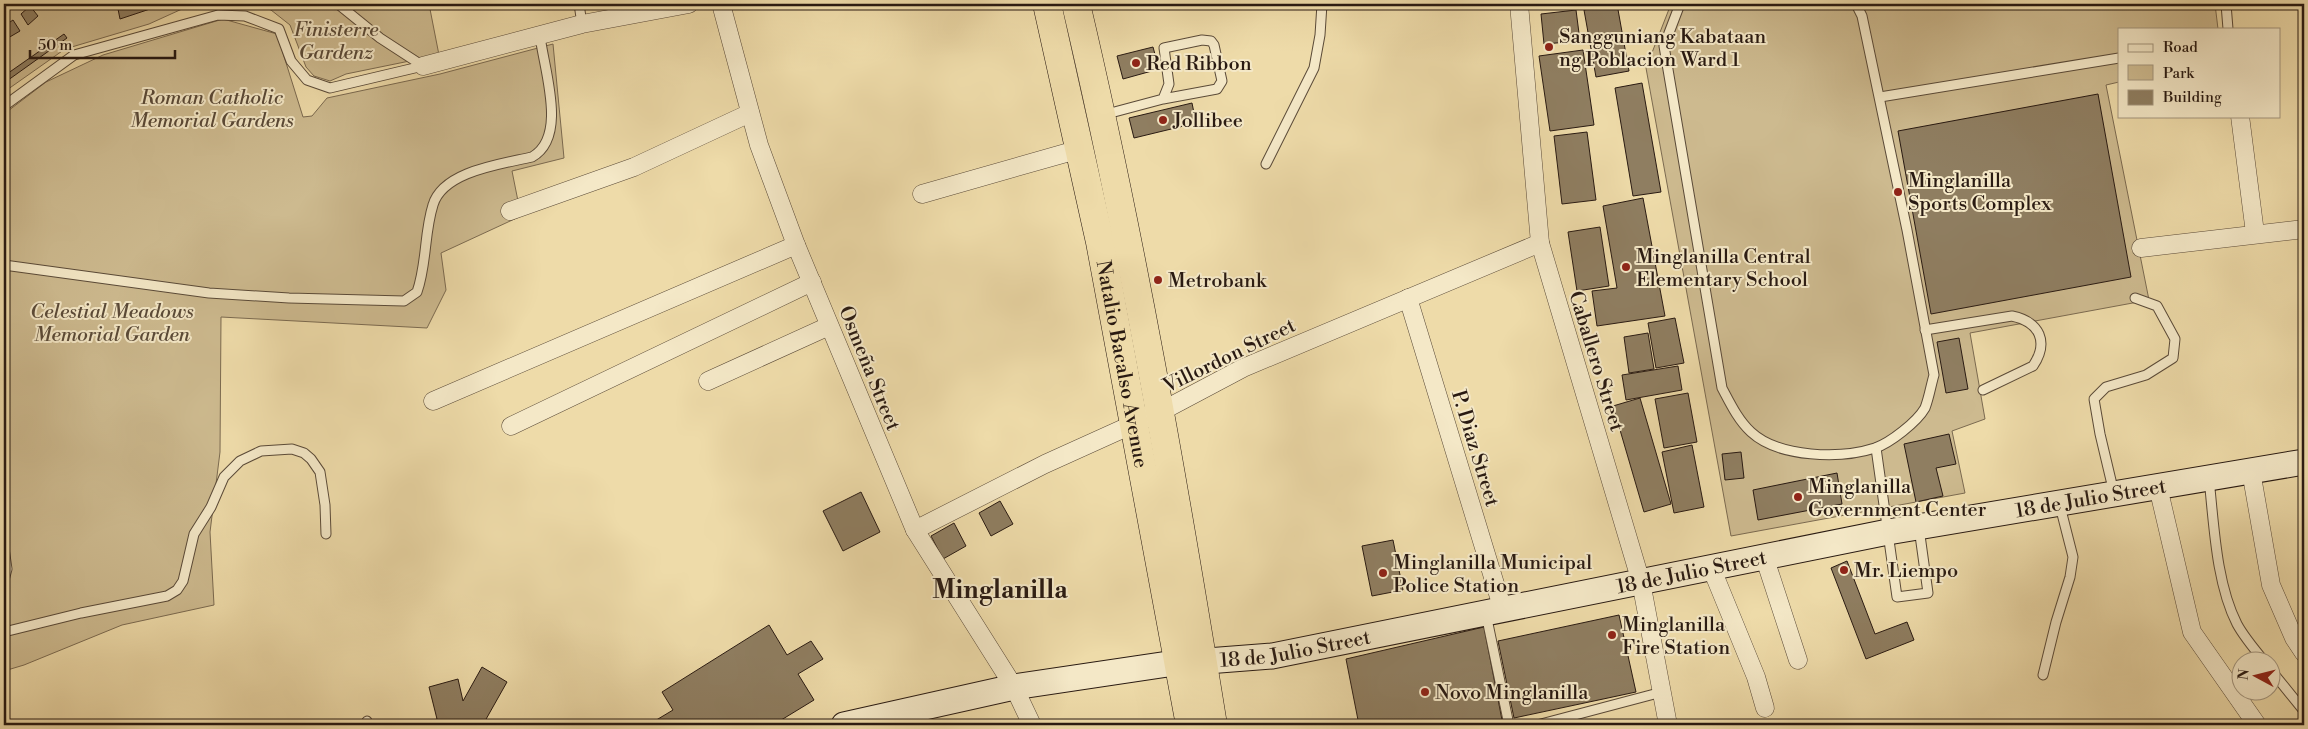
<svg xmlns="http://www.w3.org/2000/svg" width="2308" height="729" viewBox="0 0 2308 729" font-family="'Libre Bodoni',serif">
	<rect width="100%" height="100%" fill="#eedba9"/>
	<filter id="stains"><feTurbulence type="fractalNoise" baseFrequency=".004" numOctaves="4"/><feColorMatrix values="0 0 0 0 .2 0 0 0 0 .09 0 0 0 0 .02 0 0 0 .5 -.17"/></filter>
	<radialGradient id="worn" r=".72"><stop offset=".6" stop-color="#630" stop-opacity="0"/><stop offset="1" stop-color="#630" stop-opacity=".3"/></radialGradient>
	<!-- green -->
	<g fill="#cdba8f" stroke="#7b6a50">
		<polygon points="4,4 193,4 149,24 65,49 4,92"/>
		<polygon points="251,4 429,4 439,55 346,74 330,81 314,76 306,67 290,25 271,10"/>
		<polygon points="1671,4 2215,4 2218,29 2119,29 2119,82 2106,85 2149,300 1970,333 1985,419 1952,431 1965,493 1731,536 1646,68"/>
		<polygon points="223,19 277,34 303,117 312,116 327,98 440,74 553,44 564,158 512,171 521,216 441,253 446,290 427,328 221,317 220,452 210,532 214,605 122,625 24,665 4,671 4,114 46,82 103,55"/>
	</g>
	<!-- building -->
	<g fill="#8f7e61" stroke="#291a12">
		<polygon points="117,4 165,4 120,19"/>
		<polygon points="1617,4 1629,71 1596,77 1584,10"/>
		<polygon points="30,6 38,16 28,25 21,14"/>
		<polygon points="1576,10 1580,41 1544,44 1541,14"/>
		<polygon points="13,20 20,31 8,38 4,32 4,26"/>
		<polygon points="64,34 67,38 4,83 4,76"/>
		<polygon points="1153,47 1159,69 1123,79 1117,56"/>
		<polygon points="1583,50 1594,125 1550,131 1539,56"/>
		<polygon points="1642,83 1661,192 1633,196 1615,88"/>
		<polygon points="2098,94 2131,277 1931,314 1898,131"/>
		<polygon points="1192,103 1196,123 1134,138 1129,118"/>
		<polygon points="1587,132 1596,200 1562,204 1554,136"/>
		<polygon points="1643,198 1665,316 1597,326 1592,291 1617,288 1603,206"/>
		<polygon points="1600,227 1609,286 1577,291 1568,232"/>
		<polygon points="1675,318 1684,363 1656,368 1648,323"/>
		<polygon points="1648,333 1654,369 1629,373 1624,337"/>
		<polygon points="1959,338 1968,389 1946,393 1937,342"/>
		<polygon points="1678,366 1682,390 1626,400 1622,375"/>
		<polygon points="1688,393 1697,442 1664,448 1655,399"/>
		<polygon points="1640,398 1671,504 1644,512 1613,406"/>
		<polygon points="1949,434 1956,464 1936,468 1943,496 1916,502 1904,444"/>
		<polygon points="1692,445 1704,507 1674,513 1662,452"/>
		<polygon points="1741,452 1744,478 1725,480 1722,454"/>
		<polygon points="1837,473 1842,504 1758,520 1753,490"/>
		<polygon points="861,492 880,532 843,551 823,511"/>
		<polygon points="1000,501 1013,524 991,536 979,513"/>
		<polygon points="954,523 966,546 943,559 931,536"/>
		<polygon points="1393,540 1403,590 1372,596 1362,546"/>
		<polygon points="1847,561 1875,634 1907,622 1914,640 1866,659 1831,568"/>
		<polygon points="1619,615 1636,692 1514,718 1498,641"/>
		<polygon points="769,625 787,655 811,641 823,659 798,674 814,700 773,725 648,725 673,710 662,692"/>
		<polygon points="1484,627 1503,725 1359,725 1346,659"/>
		<polygon points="482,667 507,682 485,721 491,725 417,725 437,719 429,687 458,679 463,701"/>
	</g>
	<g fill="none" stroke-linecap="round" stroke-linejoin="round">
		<defs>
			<g id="lane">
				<polyline points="338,4 380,38 423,66"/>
				<polyline points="579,4 582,24"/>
				<path d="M1680 4 1664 46 1722 388C1730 403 1738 420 1751 432 1779 458 1841 459 1875 448 1890 443 1917 422 1925 408 1929 398 1931 385 1934 375L1907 230 1862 16 1856 4"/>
				<polyline points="2226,4 2228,29"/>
				<polyline points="1880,97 2119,58"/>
				<polyline points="4,106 74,55 218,15 245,16 279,29 291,61 307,80 330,88 423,66"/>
				<polyline points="1103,115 1163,99 1217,89 1222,81 1214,45 1211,41 1202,40 1164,48 1169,84 1163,99"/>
				<polyline points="1266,164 1314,68 1320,35 1322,4"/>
				<path d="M4 265 209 293 289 298 404 301 417 292C427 264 424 233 433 205 443 171 502 164 532 157 568 137 544 70 540 36"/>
				<path d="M1925 330 2012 316C2040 322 2049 342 2033 366L1983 390"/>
				<polyline points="1876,448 1897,597 1928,593 1919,528"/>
				<path d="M2209 479C2214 524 2216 583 2237 624 2244 637 2255 650 2265 662"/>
				<polyline points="2114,493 2100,434 2094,399 2106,387 2146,375 2173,358 2175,339 2157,306 2135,298"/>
				<polyline points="4,548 7,569 4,580"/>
				<polyline points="1486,614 1509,725"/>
				<polyline points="4,632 81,613 167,596 177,590 183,581 194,534 211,507 224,477 240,461 261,451 292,449 304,453 311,459 320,472 325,505 326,534"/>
				<polyline points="2270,669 2304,711"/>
				<polyline points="2043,675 2056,622 2070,577 2073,557 2060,506"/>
				<polyline points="367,721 368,725"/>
				<polyline points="1537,725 1662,692"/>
			</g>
			<g id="street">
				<polyline points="721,4 759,145 796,245 915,530 1014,687 1032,725"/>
				<polyline points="1519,4 1540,243 1641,582 1668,725"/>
				<polyline points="423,66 582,24 689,4"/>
				<polyline points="2240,116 2255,233"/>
				<polyline points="922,194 1080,149"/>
				<polyline points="510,211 634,167 750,113"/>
				<polyline points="2141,248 2304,229"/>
				<polyline points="1408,298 1503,610"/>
				<polyline points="708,381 829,326"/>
				<polyline points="433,401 796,245"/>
				<polyline points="511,426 812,282"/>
				<polyline points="2251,471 2271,585 2294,638 2304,653"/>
				<polyline points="2158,487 2192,632 2257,725"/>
				<polyline points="915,530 1045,464 1160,412 1243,368 1540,243"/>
				<polyline points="1764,556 1798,660"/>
				<polyline points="1711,567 1756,677 1765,708"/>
			</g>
			<g id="secondary">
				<path id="s1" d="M844 725 1014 687 1168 664 1272 656 1888 532 2304 462"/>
			</g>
			<g id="highway">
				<path id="s2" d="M1047 4 1100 242 1190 725"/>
				<path d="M1076 4C1132 242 1174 484 1213 725"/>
			</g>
		</defs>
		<!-- lane casing -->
		<use href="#lane" stroke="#5a4a38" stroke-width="11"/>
		<!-- street casing -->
		<use href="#street" stroke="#5a4a38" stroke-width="19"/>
		<!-- secondary casing -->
		<use href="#secondary" stroke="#291a12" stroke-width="27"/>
		<!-- highway casing -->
		<use href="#highway" stroke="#291a12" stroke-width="29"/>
		<!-- lane -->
		<use href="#lane" stroke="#f4e8c7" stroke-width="9"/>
		<!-- street -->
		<use href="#street" stroke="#f4e8c7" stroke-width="18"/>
		<!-- secondary -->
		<use href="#secondary" stroke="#f4e8c7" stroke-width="25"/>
		<!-- highway -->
		<use href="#highway" stroke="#eedba9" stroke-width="28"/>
	</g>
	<!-- markers -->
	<g fill="#8f2418" stroke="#f4e8c7" stroke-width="2">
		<circle cx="1549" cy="47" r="5"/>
		<circle cx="1136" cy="63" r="5"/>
		<circle cx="1163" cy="120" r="5"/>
		<circle cx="1898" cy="192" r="5"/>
		<circle cx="1626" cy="267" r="5"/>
		<circle cx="1158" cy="280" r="5"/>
		<circle cx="1798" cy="497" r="5"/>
		<circle cx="1844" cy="570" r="5"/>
		<circle cx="1383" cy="573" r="5"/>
		<circle cx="1612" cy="635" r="5"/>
		<circle cx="1425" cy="692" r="5"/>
	</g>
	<g text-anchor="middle" stroke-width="4" stroke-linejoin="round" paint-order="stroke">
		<!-- park labels -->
		<g font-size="20" font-style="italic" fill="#5a4a38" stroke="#f4e8c7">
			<text x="336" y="36">Finisterre<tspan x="336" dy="23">Gardenz</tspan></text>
			<text x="212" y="104">Roman Catholic<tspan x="212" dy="23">Memorial Gardens</tspan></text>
			<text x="112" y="318">Celestial Meadows<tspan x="112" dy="23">Memorial Garden</tspan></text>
		</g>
		<!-- poi labels -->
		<g font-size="20" fill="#291a12" stroke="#f4e8c7" text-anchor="start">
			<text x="1559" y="43">Sangguniang Kabataan<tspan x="1559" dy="23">ng Poblacion Ward 1</tspan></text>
			<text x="1146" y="70">Red Ribbon</text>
			<text x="1173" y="127">Jollibee</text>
			<text x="1908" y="187">Minglanilla<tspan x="1908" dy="23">Sports Complex</tspan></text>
			<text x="1636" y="263">Minglanilla Central<tspan x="1636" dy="23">Elementary School</tspan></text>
			<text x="1168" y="287">Metrobank</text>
			<text x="1808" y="493">Minglanilla<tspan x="1808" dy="23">Government Center</tspan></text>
			<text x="1393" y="569">Minglanilla Municipal<tspan x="1393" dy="23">Police Station</tspan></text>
			<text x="1854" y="577">Mr. Liempo</text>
			<text x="1622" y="631">Minglanilla<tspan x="1622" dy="23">Fire Station</tspan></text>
			<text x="1435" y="699">Novo Minglanilla</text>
		</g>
		<!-- street labels -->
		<g font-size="20" fill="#291a12" stroke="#f4e8c7">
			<text transform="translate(1229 355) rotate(-26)" y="7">Villordon Street</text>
			<text transform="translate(1597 361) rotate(73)" y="7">Caballero Street</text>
			<text dy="7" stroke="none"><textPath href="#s2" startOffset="368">Natalio Bacalso Avenue</textPath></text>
			<text transform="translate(870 368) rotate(68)" y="7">Osmeña Street</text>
			<text transform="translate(1476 448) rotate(73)" y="7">P. Diaz Street</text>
			<text dy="7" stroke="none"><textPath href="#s1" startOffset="1268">18 de Julio Street</textPath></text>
			<text dy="7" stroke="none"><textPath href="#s1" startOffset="862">18 de Julio Street</textPath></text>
			<text dy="7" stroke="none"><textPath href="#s1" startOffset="458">18 de Julio Street</textPath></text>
		</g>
		<!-- district labels -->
		<g font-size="25" font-weight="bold" fill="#291a12" stroke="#f4e8c7">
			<text x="1000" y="598">Minglanilla</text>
		</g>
	</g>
	<!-- margin -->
	<rect width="2308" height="729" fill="none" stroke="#eedba9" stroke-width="20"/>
	<rect x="5" y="5" width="2298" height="719" fill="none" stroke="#291a12" stroke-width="2.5"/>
	<rect x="10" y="10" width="2288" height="709" fill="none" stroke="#291a12"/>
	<!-- legend -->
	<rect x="2118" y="28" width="162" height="90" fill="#f4e8c7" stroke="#a3967f"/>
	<rect x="2128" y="44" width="25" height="8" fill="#f4e8c7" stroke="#a3967f"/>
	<text x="2163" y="52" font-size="15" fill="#291a12">Road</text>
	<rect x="2128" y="65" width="25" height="15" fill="#cdba8f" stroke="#a3967f"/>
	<text x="2163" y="78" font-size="15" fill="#291a12">Park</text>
	<rect x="2128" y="90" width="25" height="15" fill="#8f7e61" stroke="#a3967f"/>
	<text x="2163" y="102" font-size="15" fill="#291a12">Building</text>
	<!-- north arrow -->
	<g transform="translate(2256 676) rotate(277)"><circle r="24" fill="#f4e8c7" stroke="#a3967f"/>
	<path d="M0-4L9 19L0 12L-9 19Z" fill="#8f2418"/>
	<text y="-8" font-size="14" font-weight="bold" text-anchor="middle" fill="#291a12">N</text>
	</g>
	<!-- scale -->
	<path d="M30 50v8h145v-8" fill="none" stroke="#291a12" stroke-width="2.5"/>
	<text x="38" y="50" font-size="15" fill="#291a12" stroke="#f4e8c7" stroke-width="4" paint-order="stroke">50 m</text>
	<rect width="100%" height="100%" filter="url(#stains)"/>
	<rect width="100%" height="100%" fill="url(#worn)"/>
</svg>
